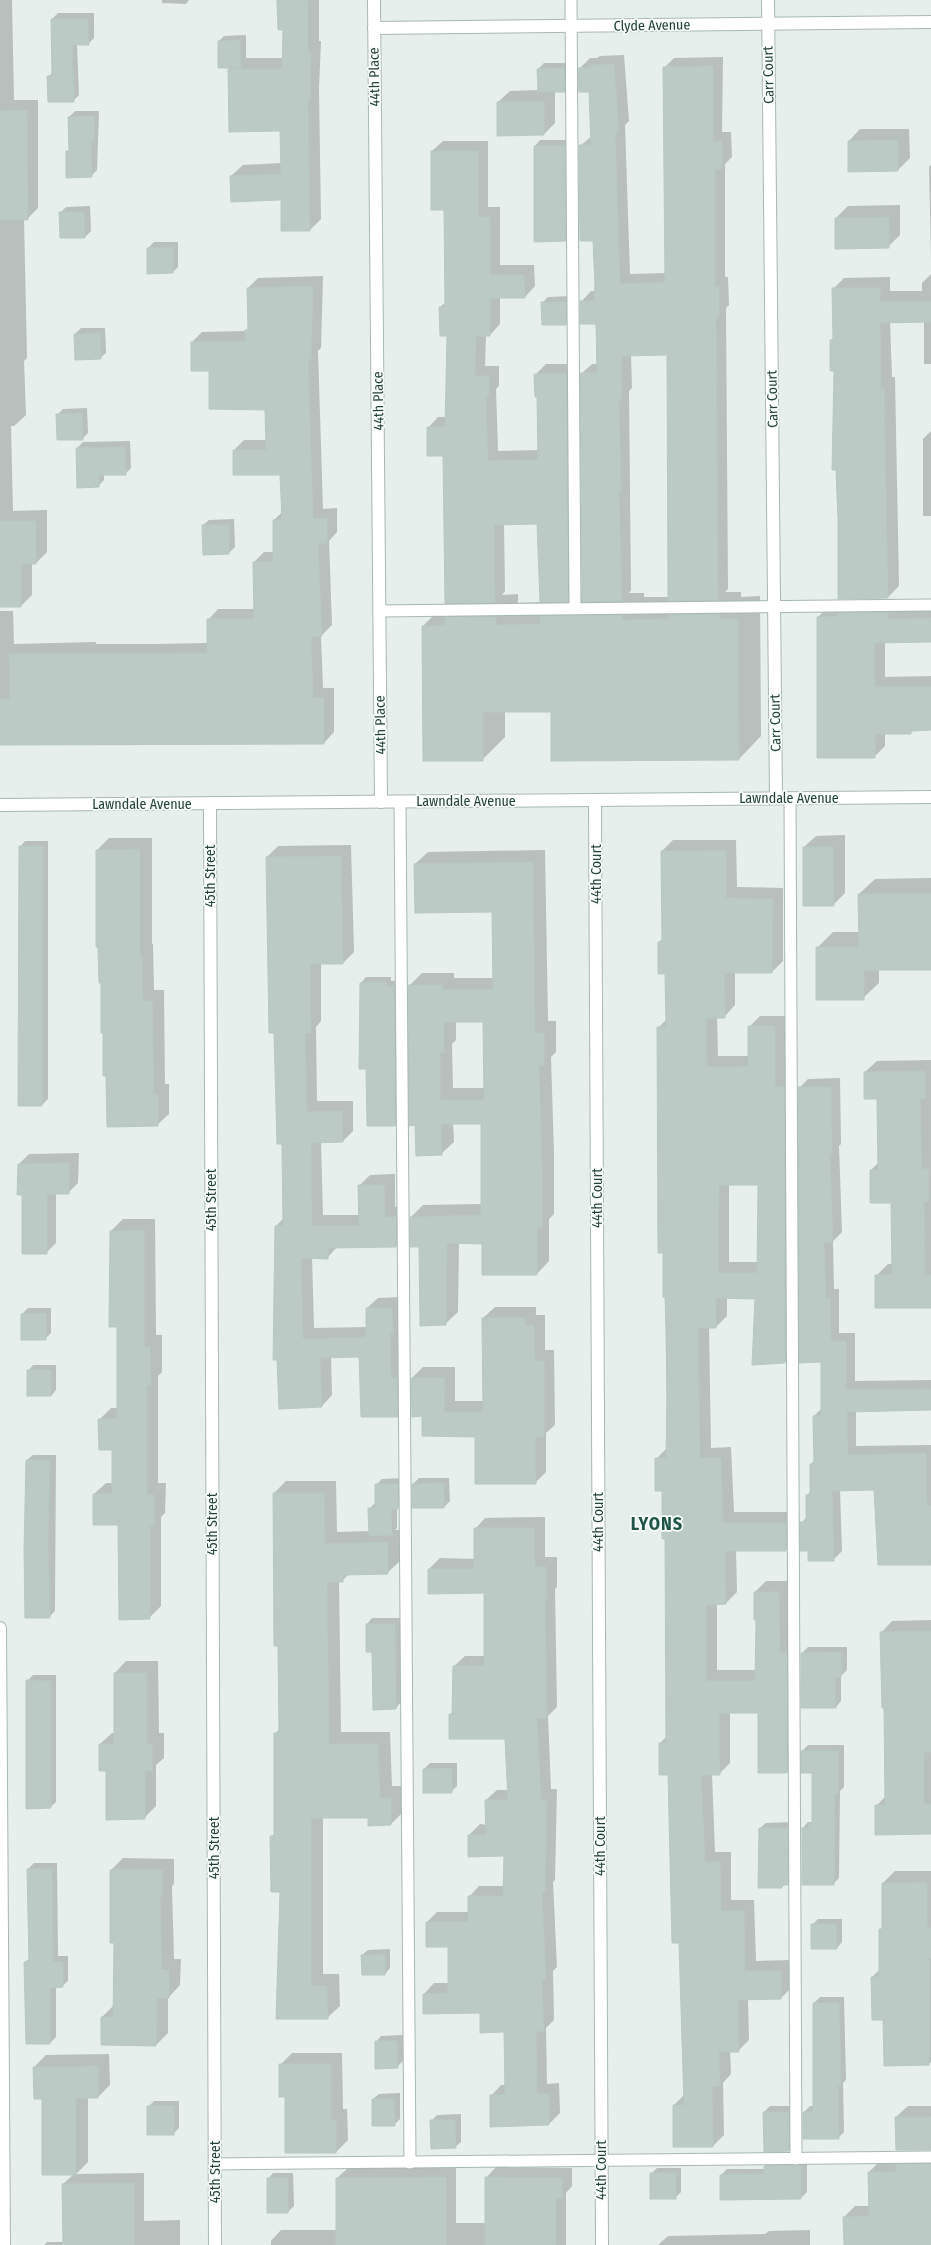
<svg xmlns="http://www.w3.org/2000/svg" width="931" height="2245" viewBox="0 0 931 2245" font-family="'Fira Sans Condensed',sans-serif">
	<rect width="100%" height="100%" fill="#e6efeb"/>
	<!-- shadow -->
	<g fill="#0003" fill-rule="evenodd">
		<polygon points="0,0 12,0 14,100 38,100 38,208 27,219 24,219 27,358 24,361 26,415 14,426 11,426 13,511 47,510 47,552 36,563 32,563 32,595 21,606 0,606"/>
		<polygon points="162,0 189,0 186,4 162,3"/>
		<polygon points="263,0 319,0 319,41 321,41 319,88 321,219 310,230 282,230 282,199 231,176 243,165 281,163 281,130 229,69 231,67 219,41 224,36 246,35 246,58 283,58 284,29 278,0"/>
		<polygon points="58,13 94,13 94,38 88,44 77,44 79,95 73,101 48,77 53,72 52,19"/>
		<path d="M624 55 629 121 625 125 630 274 666 273 664 68 674 58 723 57 722 132H731L732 157 725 164V277H728L729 305 726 308 728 589 725 592H741V597L760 596 761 736 739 759 552 711H505V737L482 760 423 626 446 603 444 455 428 428 438 417H447L448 335 440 307 446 302 445 209 432 151 443 141H488V207H500V265H534L535 286 525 297H500V324L490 335H486L485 366H499V386L496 389 498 451 539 450 538 396 535 375 546 364H576L575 594H583L581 374 592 364H598L597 322 581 302 591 291H595L594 240 580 146 592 136 590 91 579 69 590 58H597L600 56ZM631 354H668L669 597H644V593H629L631 590 629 391 632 388ZM538 523 541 602 518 603V594L502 595 505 591 504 524Z"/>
		<polygon points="544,63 570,63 570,85 564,91 555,91 555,123 544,134 498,102 510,91 539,90 538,69"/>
		<polygon points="75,111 99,111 97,170 91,176 67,152 70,149 69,117"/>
		<polygon points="860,129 909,129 910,158 898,170 849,141"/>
		<polygon points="540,140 570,140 571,235 565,240 535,146"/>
		<polygon points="931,165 931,260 929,167"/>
		<polygon points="900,205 900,235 888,247 836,218 848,206"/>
		<polygon points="90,206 91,231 85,237 60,213 66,207"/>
		<polygon points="154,242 178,242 178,267 173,272 148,248"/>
		<polygon points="931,274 931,364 924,364 924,321 890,321 892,377 895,377 899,586 888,597 839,519 835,370 831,340 834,337 833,289 844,278 890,277 890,291 922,291 922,283"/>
		<polygon points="323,276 321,348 318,351 323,509 337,508 337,532 329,541 332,625 321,636 323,688 334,688 334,732 324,743 97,745 97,742 0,744 0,611 13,611 14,644 96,642 96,644 154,644 208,643 208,620 218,609 255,609 254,562 264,552 274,552 274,520 283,511 281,474 234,474 234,450 244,440 267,440 266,409 210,370 192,342 202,332 246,331 249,327 248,288 258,278"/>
		<polygon points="571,296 571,318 566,324 542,303 548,297"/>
		<polygon points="81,328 105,328 106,353 100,358 75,334"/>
		<polygon points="87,408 88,433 82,439 57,415 63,409"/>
		<polygon points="931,431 931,516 923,516 923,439"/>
		<polygon points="130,441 131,468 125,474 104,474 104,480 98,486 77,448 83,442"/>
		<polygon points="234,519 235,547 229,553 203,525 209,520"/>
		<polygon points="829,606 931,608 931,641 885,642 885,677 931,676 931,730 885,733 885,746 874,757 818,757 818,617"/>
		<polygon points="845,835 845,893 833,905 804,847 816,836"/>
		<polygon points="109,838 152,838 152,944 153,944 154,990 164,990 165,1084 169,1084 169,1114 157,1125 102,982 97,850"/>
		<path d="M673 840H736L737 887 783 888V961L772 972H735V1005L724 1017H717L718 1056H749V1027L760 1016H785V1077H795L796 1351 785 1362 753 1364 756 1298 727 1297V1316L716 1327H709L711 1448 731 1447 734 1512H797V1539L786 1550H736L737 1592 726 1603 717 1604V1670H757V1619H755V1592L766 1581H790L798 1761 787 1772 759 1712H730V1763L719 1774H712L715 1852H731V1900H754L756 1961 791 1960 792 1987 781 1998 748 1999 749 2040 738 2051H730L731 2074 723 2083 724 2135 713 2146 674 2105 685 2094 680 1942 669 1774 660 1743 667 1736 666 1538 663 1490 656 1459 667 1448 666 1296 658 1028 667 1019 666 973 659 942 663 938 662 851ZM729 1184H759L758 1262H729Z"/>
		<polygon points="25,841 48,841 48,1099 42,1105 20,847"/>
		<polygon points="351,845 354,952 343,963 321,963 321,1021 316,1027 317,1101 353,1101 353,1131 342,1142 321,1142 323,1215 360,1215 359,1186 370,1175 395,1174 395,1207 407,1207 407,1235 396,1246 337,1247 327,1258 312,1257 314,1328 367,1327 367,1308 378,1298 403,1297 408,1405 397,1416 360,1356 331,1357 332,1395 322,1406 280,1408 276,1226 284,1218 283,1143 267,857 278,846"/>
		<path d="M545 850 548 1021H556V1052L551 1057 554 1154V1214L549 1219V1261L537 1274 483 1243 459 1242 458 1312 445 1324 411 1217 423 1205 482 1204V1123H453L454 1142 441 1154 409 986 422 973H454V978H494L493 911 415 864 428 852ZM456 1021H484L485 1088H453L452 1044 456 1040Z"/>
		<polygon points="931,878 931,969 879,969 879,983 863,998 817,948 833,932 860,932 859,894 875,879"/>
		<polygon points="366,977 391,977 391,981 400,980 401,1119 395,1125 367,1068 361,983"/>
		<polygon points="931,1060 931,1307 876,1276 888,1264 893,1264 892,1202 871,1202 871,1170 879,1162 878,1098 865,1072 877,1061"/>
		<polygon points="840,1078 841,1144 839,1146 842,1232 833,1241 834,1289 839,1289 839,1333 855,1333 855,1381 931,1380 931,1409 856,1410 856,1446 931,1445 931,1564 875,1489 840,1489 842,1551 833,1560 809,1550 801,1523 807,1517 807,1495 811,1491 811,1464 815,1460 814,1416 822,1408 822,1361 799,1088 808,1079"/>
		<polygon points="79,1153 78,1183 68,1193 56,1193 56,1243 46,1253 23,1194 19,1164 29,1154"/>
		<polygon points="123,1219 155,1219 156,1335 162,1335 162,1372 158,1376 158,1483 166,1483 165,1513 161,1517 161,1606 149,1618 119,1524 94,1494 106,1483 113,1483 113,1449 99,1420 111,1408 118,1408 118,1326 111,1231"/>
		<polygon points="495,1307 536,1307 536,1315 545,1315 545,1350 554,1350 555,1425 546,1433 546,1472 535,1483 476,1436 423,1415 412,1378 423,1367 455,1367 455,1401 484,1401 483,1318"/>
		<polygon points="28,1308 51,1308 51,1333 45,1339 22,1314"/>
		<polygon points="33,1365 56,1365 56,1390 51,1396 28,1371"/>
		<polygon points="33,1455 56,1455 55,1611 49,1617 27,1460"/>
		<polygon points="403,1478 404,1502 397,1508 397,1528 395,1530 400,1530 400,1561 387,1573 349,1574 342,1581 339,1581 341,1732 390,1732 392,1786 403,1786 403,1812 391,1824 369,1817 323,1817 323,1974 339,1974 340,2006 327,2018 277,2018 281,1891 271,1837 275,1833 275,1734 280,1728 274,1493 286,1481 336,1481 337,1532 370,1531 369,1509 375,1503 376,1485 382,1479"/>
		<polygon points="419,1478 449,1478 450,1501 444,1507 413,1507 413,1484"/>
		<polygon points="545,1517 545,1557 557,1557 557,1587 555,1589 557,1707 548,1716 551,1789 557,1789 555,1880 553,1882 557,1967 553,1971 554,2020 546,2028 547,2084 559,2083 560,2113 549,2124 491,2126 491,2096 501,2085 506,2085 505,2031 481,2012 424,1994 434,1983 449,1983 449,1946 427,1922 437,1912 469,1912 469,1897 479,1886 505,1886 505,1855 469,1835 480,1824 487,1825 486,1800 497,1790 508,1790 506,1738 450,1715 453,1711 454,1666 465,1656 485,1656 485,1592 429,1569 440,1558 475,1559 475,1529 485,1518"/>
		<polygon points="372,1618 400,1618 401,1702 396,1708 373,1651 367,1624"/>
		<polygon points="931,1620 931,1833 876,1806 886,1796 885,1707 881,1633 892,1621"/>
		<polygon points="808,1647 847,1647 847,1670 841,1676 841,1701 836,1707 802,1653"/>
		<polygon points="126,1661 158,1661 159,1733 164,1733 164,1758 156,1765 156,1806 144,1818 107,1770 100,1744 112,1733 115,1733 115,1673"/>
		<polygon points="33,1675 56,1675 56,1802 50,1807 27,1681"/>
		<polygon points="808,1745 844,1745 844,1787 840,1791 839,1878 833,1884 803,1828 808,1822 812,1822 813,1772 802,1751"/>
		<polygon points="430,1763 457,1763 457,1786 451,1792 424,1792 424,1769"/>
		<polygon points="793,1822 793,1878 782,1887 759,1887 760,1828 766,1823"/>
		<polygon points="123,1858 174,1859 174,1884 172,1886 174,1959 181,1959 180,1985 168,1998 168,2033 156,2045 102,2017 114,2005 115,1942 111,1870"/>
		<polygon points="34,1863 57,1863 58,1956 68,1956 68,1981 62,1986 56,1987 56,2037 50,2043 25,1962 30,1958 28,1869"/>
		<polygon points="895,1871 931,1871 931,2062 929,2064 884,2019 872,1977 880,1969 880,1930 883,1927 883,1883"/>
		<polygon points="818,1919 842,1919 842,1942 837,1948 812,1925"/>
		<polygon points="390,1949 390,1968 385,1974 362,1955 368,1950"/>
		<polygon points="820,1997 844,1997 846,2080 843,2083 844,2132 838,2138 804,2112 810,2106 814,2106 814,2003"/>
		<polygon points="403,2035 403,2061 397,2067 376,2042 381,2036"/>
		<polygon points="292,2053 342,2053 343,2109 347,2109 348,2140 336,2152 286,2096 280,2065"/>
		<polygon points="109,2054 110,2085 98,2097 88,2097 88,2162 76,2174 144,2173 144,2221 180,2220 180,2245 44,2245 47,2242 64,2242 63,2184 74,2174 43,2098 34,2067 46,2055"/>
		<polygon points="400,2093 400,2119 394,2125 373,2099 379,2094"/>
		<polygon points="154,2101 179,2101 179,2128 173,2134 148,2107"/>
		<polygon points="770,2106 794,2106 794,2145 789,2150 765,2151 764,2112"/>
		<polygon points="908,2106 931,2106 931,2149 896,2117"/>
		<polygon points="461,2114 461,2142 455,2147 431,2121 437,2115"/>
		<polygon points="931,2153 931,2245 845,2245 844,2217 855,2206 870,2206 869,2172 880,2161"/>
		<polygon points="771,2160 807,2160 807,2192 801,2198 721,2175 727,2169 765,2169 765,2166"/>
		<polygon points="456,2167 456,2223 486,2223 486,2178 496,2167 572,2168 572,2186 566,2193 566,2245 271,2245 271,2241 281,2230 337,2230 337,2178 348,2168"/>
		<polygon points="657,2168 681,2168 681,2192 675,2198 651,2174"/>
		<polygon points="273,2173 293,2173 294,2206 288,2212 268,2179"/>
		<polygon points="810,2230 810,2245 658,2245 668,2236 765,2234 769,2231"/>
	</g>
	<!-- building -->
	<g fill="#bbcac4" stroke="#b8c9c2" fill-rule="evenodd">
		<polygon points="277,0 308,0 308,52 311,52 310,99 308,99 310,231 281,231 281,200 231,202 230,176 281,174 280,131 229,132 228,69 282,69 283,30 278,30"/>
		<polygon points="51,19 88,19 89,45 72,45 74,102 48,102 47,76 52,76"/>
		<polygon points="240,40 241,68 218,68 218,41"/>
		<polygon points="614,64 619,132 615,132 620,284 665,282 663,67 713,66 713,142 722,141 722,169 715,169 715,287 719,287 719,316 716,316 718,600 668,601 667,355 623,356 621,358 622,399 619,399 621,492 619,492 622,601 582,602 580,373 597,373 596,324 580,324 580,301 594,301 595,284 593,241 580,241 579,145 591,145 589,92 579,92 578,68 589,68 589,65"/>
		<polygon points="564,68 565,92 538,92 537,69"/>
		<polygon points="497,102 544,102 544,135 497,136"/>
		<polygon points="27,110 28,220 0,220 0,111"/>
		<polygon points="94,116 94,142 91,142 92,177 66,178 66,151 69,151 68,117"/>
		<polygon points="898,140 898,171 848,172 848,141"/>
		<polygon points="565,145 566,241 534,242 534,146"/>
		<polygon points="431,151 478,151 478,217 490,217 490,275 524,275 525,298 490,298 490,336 476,336 475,376 489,376 489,397 486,397 488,461 538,460 537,397 535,397 534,374 566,374 568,602 540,602 537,524 494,525 495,603 445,603 443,456 427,456 427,427 445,427 447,336 440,336 439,307 445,307 444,210 431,210"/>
		<polygon points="59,212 84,212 85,238 60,238"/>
		<polygon points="889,217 889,248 835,249 835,218"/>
		<polygon points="173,247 173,273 147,274 147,248"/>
		<polygon points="313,286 311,359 308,359 313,519 327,518 327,543 318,544 322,636 311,637 313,698 324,698 324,744 0,745 0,699 10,699 9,654 207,653 207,619 254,619 253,562 273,562 273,520 282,519 280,475 233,475 233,450 266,450 265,410 209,409 209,371 191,371 191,342 245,341 245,330 248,330 247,288"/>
		<polygon points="832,288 880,288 880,302 931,301 931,322 880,323 881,388 884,388 888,598 838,599 838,519 836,470 832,470 834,371 830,371 830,340 833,340"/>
		<polygon points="541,302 566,302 566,325 542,325"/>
		<polygon points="100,333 101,359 75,360 74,334"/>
		<polygon points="82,413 83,440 57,440 56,414"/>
		<polygon points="125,447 126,475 99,475 99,487 77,488 76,448"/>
		<polygon points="0,521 36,521 36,564 21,564 21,607 0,607"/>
		<polygon points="202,525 229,525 229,554 203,555"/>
		<polygon points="888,612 888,619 931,618 931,642 874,643 875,687 931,687 931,730 911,731 911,734 875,734 875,758 817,758 817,617 838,616 838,613"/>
		<polygon points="719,614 719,619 738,619 739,760 551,761 551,712 483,712 483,761 423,761 422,626 445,625 445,617 496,617 496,625 541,624 540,616 622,615 622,620 668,619 668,615"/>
		<polygon points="19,846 43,847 42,1106 18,1106"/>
		<polygon points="803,847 833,847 834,906 803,906"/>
		<polygon points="140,849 140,956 142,956 143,1001 152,1001 154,1095 158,1095 158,1126 107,1127 106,1076 103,1076 103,1033 101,1033 101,983 99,983 98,947 96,947 96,850"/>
		<path d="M726 850V898L773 899 772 973H724L725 1018H706L707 1067 748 1066V1026H775V1087H784L785 1363 752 1365 755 1299 716 1298V1328H698L700 1458H721L723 1523H786V1551H725L726 1604 706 1605V1681H755L756 1620H754V1592H779L780 1653H787V1773H758V1713H719L720 1775H701L705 1862H720L721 1911H744L745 1971H781V1999L738 2000 739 2052H719L720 2086 712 2087 713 2147H673V2105H684L679 1943H672L668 1775H659V1743H666L665 1539H662V1491H655V1458H666L667 1397 666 1329 665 1297H663V1253H658L657 1027H666L665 974H658V942H662L661 851ZM719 1185H758L757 1273H718Z"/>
		<polygon points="341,856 343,964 310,964 311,1033 305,1033 307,1112 342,1111 343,1142 311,1143 312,1226 359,1226 358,1185 384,1185 385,1217 396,1217 396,1247 328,1248 328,1259 301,1258 303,1339 364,1337 366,1336 366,1308 392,1308 393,1333 390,1333 391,1377 397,1378 398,1417 361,1417 359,1357 320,1358 322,1407 279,1409 277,1360 273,1360 275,1226 283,1226 282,1144 277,1144 274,1033 269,1033 266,857"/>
		<path d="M533 862 535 1033H544V1065H539L542 1167V1227H537V1275H482V1244L447 1243 446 1325 420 1326 419 1247H410V1217L481 1215V1124H441L442 1155 416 1156 415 1125 409 1126 408 985H442V990H493L492 912 415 913 414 864ZM444 1022H483L484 1100H440V1053H444Z"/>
		<polygon points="858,894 931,894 931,970 864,970 864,1000 816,1000 816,947 859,947"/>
		<polygon points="386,982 386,986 394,986 395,1126 367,1126 366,1069 359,1069 360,983"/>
		<polygon points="925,1071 925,1098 920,1098 922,1169 928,1169 929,1202 924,1202 925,1275 931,1275 931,1308 875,1308 875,1275 892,1275 891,1203 870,1203 870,1170 878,1170 877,1099 864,1099 864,1072"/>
		<polygon points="798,1087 831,1087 832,1154 830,1154 833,1242 824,1242 826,1298 830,1298 831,1341 846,1341 846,1390 931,1389 931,1410 847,1412 848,1455 926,1453 927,1506 931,1506 931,1565 878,1565 874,1490 832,1491 834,1561 808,1561 808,1551 800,1551 800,1522 806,1522 806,1495 810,1495 810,1464 814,1464 813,1416 821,1415 821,1362 799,1363"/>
		<polygon points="69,1163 69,1194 47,1194 47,1254 22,1254 22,1195 17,1195 18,1164"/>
		<polygon points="144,1230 144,1347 150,1347 151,1385 147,1385 147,1495 154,1495 154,1526 150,1526 150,1619 119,1620 118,1525 93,1525 93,1494 112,1494 112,1450 99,1450 98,1419 117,1419 117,1327 109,1327 110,1231"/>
		<polygon points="46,1313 46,1340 21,1340 21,1314"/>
		<polygon points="482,1318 525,1318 525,1326 534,1325 535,1361 544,1361 544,1437 535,1437 536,1484 475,1484 475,1437 422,1436 422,1416 412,1417 411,1378 445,1378 444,1412 483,1412"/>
		<rect x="27" y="1370" width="24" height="26"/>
		<polygon points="26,1460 50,1460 48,1539 50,1618 25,1618 24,1550"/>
		<polygon points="444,1483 444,1508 412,1508 412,1484"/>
		<polygon points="375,1484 398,1484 398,1509 391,1509 392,1535 369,1536 368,1508 375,1508"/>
		<polygon points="273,1493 324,1493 325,1544 388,1542 388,1574 343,1575 343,1582 327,1582 329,1744 378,1744 380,1798 391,1798 391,1825 368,1826 368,1818 311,1818 311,1986 327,1986 328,2019 276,2019 280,1892 271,1892 270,1836 274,1836 274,1733 279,1733 278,1646 274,1646"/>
		<polygon points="474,1528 534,1528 535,1567 546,1567 547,1599 545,1599 547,1718 537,1718 541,1800 547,1800 545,1892 542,1892 546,1979 542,1979 544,2031 536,2032 537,2094 549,2094 549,2125 490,2127 490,2095 505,2095 504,2032 480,2033 480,2013 423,2014 423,1994 448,1993 448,1947 426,1947 426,1922 468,1922 468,1896 503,1896 504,1856 468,1857 468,1835 486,1835 485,1800 508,1800 505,1739 449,1739 449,1714 452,1714 453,1666 484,1666 484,1593 428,1594 428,1569 474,1569"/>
		<polygon points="366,1624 395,1624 396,1709 373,1710 372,1652 366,1652"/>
		<polygon points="931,1631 931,1752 924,1752 924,1804 931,1804 931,1834 875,1835 875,1805 885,1805 884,1708 882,1708 880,1632"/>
		<polygon points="841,1652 841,1677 835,1677 836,1708 801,1708 801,1653"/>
		<polygon points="114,1673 147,1673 147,1744 152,1744 152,1771 145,1771 145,1819 106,1820 106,1771 99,1771 99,1744 114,1744"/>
		<polygon points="26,1680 51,1681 51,1808 26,1809"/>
		<polygon points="801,1751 838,1751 838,1794 835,1794 834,1885 802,1885 802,1828 809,1828 809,1824 812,1824 812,1773 801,1773"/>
		<polygon points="452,1768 452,1793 423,1793 423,1769"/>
		<polygon points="759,1828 788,1828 788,1885 782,1885 782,1888 758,1888"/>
		<polygon points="27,1869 52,1869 53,1962 63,1962 63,1987 50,1988 50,2044 26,2044 24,1962 29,1962"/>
		<polygon points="110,1870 163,1870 162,1897 160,1897 162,1970 169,1970 169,1998 157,1998 156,2046 101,2045 101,2017 113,2017 114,1943 110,1943"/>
		<polygon points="927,1882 927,1928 931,1928 931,1958 929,1958 929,2065 884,2066 883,2020 872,2020 871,1977 879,1977 879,1929 882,1929 882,1883"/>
		<polygon points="811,1924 836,1924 837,1949 811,1949"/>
		<polygon points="385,1954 385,1975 362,1975 361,1955"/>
		<polygon points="813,2003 839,2003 841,2086 838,2086 839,2139 803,2139 803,2112 813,2112"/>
		<polygon points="375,2041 397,2041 398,2068 375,2069"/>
		<polygon points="279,2064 331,2064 331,2120 336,2120 336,2153 285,2153 285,2097 279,2097"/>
		<polygon points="98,2066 98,2098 76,2098 76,2175 42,2175 42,2099 34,2099 33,2067"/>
		<polygon points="372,2099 394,2099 395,2126 372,2126"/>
		<rect x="147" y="2106" width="27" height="29"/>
		<polygon points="763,2112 789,2112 789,2151 764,2152"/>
		<polygon points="895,2117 931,2117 931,2150 896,2150"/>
		<polygon points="430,2120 455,2120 456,2148 431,2149"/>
		<polygon points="896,2164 931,2164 931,2245 844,2245 843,2217 869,2216 868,2172 896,2172"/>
		<polygon points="801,2165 801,2199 720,2200 720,2175 764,2174 764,2166"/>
		<rect x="650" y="2173" width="26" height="26"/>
		<polygon points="446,2177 446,2245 336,2245 336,2178"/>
		<polygon points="485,2177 562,2178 562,2198 556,2198 556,2245 485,2245"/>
		<rect x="267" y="2178" width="21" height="35"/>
		<polygon points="134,2183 134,2245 63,2245 62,2184"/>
	</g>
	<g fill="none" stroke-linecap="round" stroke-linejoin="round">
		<defs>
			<g id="service">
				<polyline points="571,0 575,608"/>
				<polyline points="379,611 931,605"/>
				<polyline points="790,798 796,2159"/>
				<polyline points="400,802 410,2163"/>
				<polyline points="215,2164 931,2157"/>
			</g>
			<g id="minor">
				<polyline points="374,0 381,802"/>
				<polyline points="768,0 776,798"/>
				<polyline points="374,28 931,22"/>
				<polyline points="595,800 602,2245"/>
				<polyline points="210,803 215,2245"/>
				<polyline points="0,1628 4,2245"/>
			</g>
			<polyline id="tertiary" points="0,805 931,797"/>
		</defs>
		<!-- service casing -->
		<use href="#service" stroke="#a8b8b2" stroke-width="13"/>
		<!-- minor casing -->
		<use href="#minor" stroke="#a8b8b2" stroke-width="14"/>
		<!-- tertiary casing -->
		<use href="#tertiary" stroke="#a8b8b2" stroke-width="14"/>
		<!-- service -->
		<use href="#service" stroke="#fff" stroke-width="11"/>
		<!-- minor -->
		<use href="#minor" stroke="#fff" stroke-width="12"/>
		<!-- tertiary -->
		<use href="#tertiary" stroke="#fff" stroke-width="12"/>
	</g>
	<g text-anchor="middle" stroke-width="3.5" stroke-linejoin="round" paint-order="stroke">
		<!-- street labels -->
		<g font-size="14" fill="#24423a" stroke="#f7fbf9">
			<text transform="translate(652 25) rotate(-1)" y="5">Clyde Avenue</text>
			<text transform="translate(768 75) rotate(-91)" y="5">Carr Court</text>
			<text transform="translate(374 77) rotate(-91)" y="5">44th Place</text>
			<text transform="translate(772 399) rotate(-91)" y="5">Carr Court</text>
			<text transform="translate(378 401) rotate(-91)" y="5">44th Place</text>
			<text transform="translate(775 723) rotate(-91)" y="5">Carr Court</text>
			<text transform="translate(380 725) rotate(-91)" y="5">44th Place</text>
			<text x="789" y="803">Lawndale Avenue</text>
			<text x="466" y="806">Lawndale Avenue</text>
			<text x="142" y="809">Lawndale Avenue</text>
			<text transform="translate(596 874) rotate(-90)" y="5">44th Court</text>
			<text transform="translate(210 876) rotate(-90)" y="5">45th Street</text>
			<text transform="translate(597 1198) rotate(-90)" y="5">44th Court</text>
			<text transform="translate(211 1200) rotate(-90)" y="5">45th Street</text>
			<text transform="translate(598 1522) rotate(-90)" y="5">44th Court</text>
			<text transform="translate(212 1524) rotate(-90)" y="5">45th Street</text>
			<text transform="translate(600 1846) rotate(-90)" y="5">44th Court</text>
			<text transform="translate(214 1848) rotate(-90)" y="5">45th Street</text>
			<text transform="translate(601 2170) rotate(-90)" y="5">44th Court</text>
			<text transform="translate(215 2172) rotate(-90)" y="5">45th Street</text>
		</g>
		<!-- district labels -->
		<g font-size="18" font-weight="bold" letter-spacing="1" fill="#1f5548" stroke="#f7fbf9">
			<text x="657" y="1530">LYONS</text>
		</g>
	</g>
</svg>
